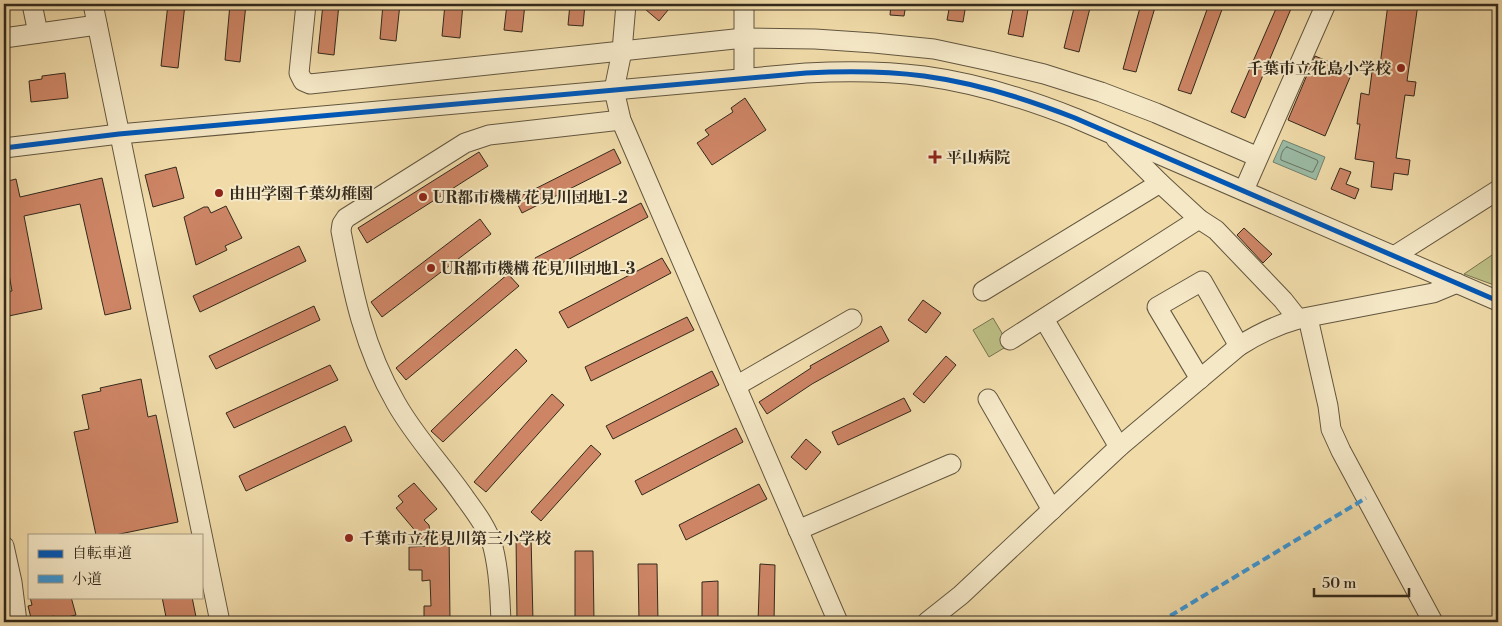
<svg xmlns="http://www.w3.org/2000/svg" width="1502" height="626" viewBox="0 0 1502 626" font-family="'Libre Bodoni','Noto Serif JP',serif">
	<rect width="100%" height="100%" fill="#f0dba9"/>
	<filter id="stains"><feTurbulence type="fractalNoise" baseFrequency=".004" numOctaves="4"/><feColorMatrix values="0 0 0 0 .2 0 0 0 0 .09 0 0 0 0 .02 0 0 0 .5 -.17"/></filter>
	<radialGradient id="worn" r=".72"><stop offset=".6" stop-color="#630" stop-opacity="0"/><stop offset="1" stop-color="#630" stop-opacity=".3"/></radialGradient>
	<!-- green -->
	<g fill="#bdbf85" stroke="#787450">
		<polygon points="1498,251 1498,283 1494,285 1464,274"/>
		<polygon points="993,318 1009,345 989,357 973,330"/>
	</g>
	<!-- water -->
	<polygon fill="#9bbba5" stroke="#71816e" points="1283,140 1325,157 1316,180 1273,162"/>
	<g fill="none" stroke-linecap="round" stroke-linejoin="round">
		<!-- shore -->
		<path stroke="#677260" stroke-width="1" d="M1287 147 1317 160 1318 162 1313 172H1311L1281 160C1280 156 1283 148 1287 147Z"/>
	</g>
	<!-- building -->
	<g fill="#cd8565" stroke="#33291c">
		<polygon points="168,4 185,4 178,68 161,66"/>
		<polygon points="230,4 246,4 240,62 225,60"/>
		<polygon points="323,4 339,4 334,55 318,53"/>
		<polygon points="383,4 400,4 396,41 380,39"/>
		<polygon points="445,4 463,4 460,38 442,36"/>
		<polygon points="507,4 525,4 522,32 504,30"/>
		<polygon points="570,4 585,4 583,26 568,25"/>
		<polygon points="649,4 673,4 659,21 645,9"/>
		<polygon points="891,4 906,4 904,16 890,15"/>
		<polygon points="950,4 966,4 963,22 947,20"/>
		<polygon points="1014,4 1029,4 1023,37 1008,34"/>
		<polygon points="1075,4 1091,4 1079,52 1064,48"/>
		<polygon points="1141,4 1156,4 1136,72 1123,69"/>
		<polygon points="1209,4 1224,4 1191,94 1178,90"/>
		<polygon points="1278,4 1293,4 1245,118 1231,112"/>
		<polygon points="1388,4 1418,4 1407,81 1416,82 1414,96 1405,95 1396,158 1410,160 1408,175 1394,173 1392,190 1371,187 1374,162 1355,159 1360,124 1357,124 1361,93 1369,95 1372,72 1379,73"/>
		<polygon points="1315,56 1351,71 1351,75 1325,136 1288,120"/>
		<polygon points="65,73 68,98 31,102 29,81 42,79 42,76"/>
		<polygon points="745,98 766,130 712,165 697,143 709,135 705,130 733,112 731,108"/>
		<polygon points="614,149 621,163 522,213 515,199"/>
		<polygon points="479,152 488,166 367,243 358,228"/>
		<polygon points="176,167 184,198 153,207 145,175"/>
		<polygon points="1340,168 1351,172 1346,184 1359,189 1355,199 1331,189"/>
		<polygon points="102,178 131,309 105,315 80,204 24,216 42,309 4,317 4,292 12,291 4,247 4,182 16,179 20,197"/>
		<polygon points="641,203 648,217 543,273 535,258"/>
		<polygon points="226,206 242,238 225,246 227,250 196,265 184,217 204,207 208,207 211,213"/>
		<polygon points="480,219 491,234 382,317 371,302"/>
		<polygon points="1244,228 1272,254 1263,263 1237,235"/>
		<polygon points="299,246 306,261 200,312 193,296"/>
		<polygon points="662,258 671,273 568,328 559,312"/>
		<polygon points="508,274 519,286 406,380 396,368"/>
		<polygon points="923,300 941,313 926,333 908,320"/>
		<polygon points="314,306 320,320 216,369 209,356"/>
		<polygon points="687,317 694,330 591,381 585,367"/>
		<polygon points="881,326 889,341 812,384 767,414 759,402 811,368 810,366"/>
		<polygon points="516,349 527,361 443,442 431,431"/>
		<polygon points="946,356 956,365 924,403 913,394"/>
		<polygon points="330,365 338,380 234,428 226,413"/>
		<polygon points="712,371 719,385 613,439 606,426"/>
		<polygon points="141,379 148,417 156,415 178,522 115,535 96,535 74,432 89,429 82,395 101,391 100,388"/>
		<polygon points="552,394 564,405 486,492 474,482"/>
		<polygon points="904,398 911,411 838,445 832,432"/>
		<polygon points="345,426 352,441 246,491 239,476"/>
		<polygon points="736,428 743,442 642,495 635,481"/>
		<polygon points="806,439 821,452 806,470 791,457"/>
		<polygon points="591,445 601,454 541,521 531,512"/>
		<polygon points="414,483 437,509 424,520 429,525 430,532 449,532 450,622 424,622 424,606 431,606 430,580 422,581 422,570 409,570 409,547 428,546 396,508 403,502 398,496"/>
		<polygon points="759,484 767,499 686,540 679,525"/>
		<polygon points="516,535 531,535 533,622 517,622"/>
		<polygon points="575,551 593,551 594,622 575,622"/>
		<polygon points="638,564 657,564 658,622 639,622"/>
		<polygon points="760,564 775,565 774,622 758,622"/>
		<polygon points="718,581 718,622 702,622 702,582"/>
		<polygon points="30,597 71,597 76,615 55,620 54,616 32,622 28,606 32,605"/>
		<polygon points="162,597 192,597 197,622 167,622"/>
	</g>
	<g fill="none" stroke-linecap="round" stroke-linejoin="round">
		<defs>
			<g id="minor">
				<polyline points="32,4 38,33"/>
				<polyline points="93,4 220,622"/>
				<polyline points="306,4 299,73 303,81 310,84 744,38 815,39 874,43 934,49 990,61 1044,74 1101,92 1156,113 1258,157"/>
				<polyline points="626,4 622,51 614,90 621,120 838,622"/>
				<polyline points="4,38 97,25"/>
				<polyline points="744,78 744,4"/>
				<polyline points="1116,139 1160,183 1199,219 1216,230 1283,300 1298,319"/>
				<path d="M4 148 119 134 806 73C845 71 885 71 924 76 976 83 1027 99 1075 118L1498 301"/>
				<polyline points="1244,190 1326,4"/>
				<polyline points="1394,256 1498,190"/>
				<polyline points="983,291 1160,183"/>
				<polyline points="1308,318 1328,406 1331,429 1341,451 1433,622"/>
				<polyline points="1044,319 1119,447"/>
				<polyline points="1010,340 1199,219"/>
				<polyline points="1200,379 1157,307 1202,281 1239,346"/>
				<polyline points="736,386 852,319"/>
				<polyline points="988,399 1052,510"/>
				<polyline points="798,530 951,464"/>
				<polyline points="4,546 12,582 17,622"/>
				<path d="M501 622C500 597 499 571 493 547 488 529 476 513 465 498 443 466 415 437 396 403 364 348 353 293 341 231L342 224 346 218 465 143 489 135 621 120"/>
				<path d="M927 622 961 595 1119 447 1239 346C1258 334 1276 325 1298 319L1433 293 1457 283"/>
			</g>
		</defs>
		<!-- minor casing -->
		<use href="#minor" stroke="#62563f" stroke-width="21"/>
		<!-- minor -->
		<use href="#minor" stroke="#f5e8c7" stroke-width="19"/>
		<!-- quiet -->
		<polyline stroke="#3d96d4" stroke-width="4" stroke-dasharray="8 4" stroke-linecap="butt" points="1160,622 1366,498"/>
		<defs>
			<path id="cycleway" d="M4 148 119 134 806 73C845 71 885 71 924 76 976 83 1027 99 1075 118L1498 301"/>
		</defs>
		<!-- cycleway casing -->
		<use href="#cycleway" stroke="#f5e8c7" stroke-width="8"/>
		<!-- cycleway -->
		<use href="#cycleway" stroke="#0057b8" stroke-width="5"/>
	</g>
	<!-- markers -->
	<g fill="#8f2418" stroke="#f5e8c7" stroke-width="2">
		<circle cx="1401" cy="68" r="5"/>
		<path d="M932.5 149.5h5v5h5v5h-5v5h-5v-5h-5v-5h5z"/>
		<circle cx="219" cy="193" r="5"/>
		<circle cx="423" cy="197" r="5"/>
		<circle cx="431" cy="268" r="5"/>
		<circle cx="349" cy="538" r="5"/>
	</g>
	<g text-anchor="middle" stroke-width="4" stroke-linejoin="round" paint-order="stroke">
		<!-- poi labels -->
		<g font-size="16" font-weight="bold" fill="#33291c" stroke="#f5e8c7" text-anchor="start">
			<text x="1391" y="74" text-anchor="end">千葉市立花島小学校</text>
			<text x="946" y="163">平山病院</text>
			<text x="229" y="199">由田学園千葉幼稚園</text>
			<text x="433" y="203">UR都市機構 花見川団地1-2</text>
			<text x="441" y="274">UR都市機構 花見川団地1-3</text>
			<text x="359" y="544">千葉市立花見川第三小学校</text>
		</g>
	</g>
	<!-- margin -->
	<rect width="1502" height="626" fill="none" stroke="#f0dba9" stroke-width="20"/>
	<rect x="5" y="5" width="1492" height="616" fill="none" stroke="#33291c" stroke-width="2.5"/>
	<rect x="10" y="10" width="1482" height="606" fill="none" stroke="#33291c"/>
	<!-- legend -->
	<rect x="28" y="534" width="175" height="65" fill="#f5e8c7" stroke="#a79c83"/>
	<rect x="38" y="550" width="25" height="8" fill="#0057b8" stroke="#a79c83"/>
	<text x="72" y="558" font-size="15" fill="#33291c">自転車道</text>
	<rect x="38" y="575" width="25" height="8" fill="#3d96d4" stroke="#a79c83"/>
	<text x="72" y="584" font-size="15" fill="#33291c">小道</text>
	<!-- scale -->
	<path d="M1314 588v8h95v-8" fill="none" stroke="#33291c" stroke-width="2.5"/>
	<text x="1322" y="588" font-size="15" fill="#33291c" stroke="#f5e8c7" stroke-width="4" paint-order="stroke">50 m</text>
	<rect width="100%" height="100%" filter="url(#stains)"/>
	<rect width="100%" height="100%" fill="url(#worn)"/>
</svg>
